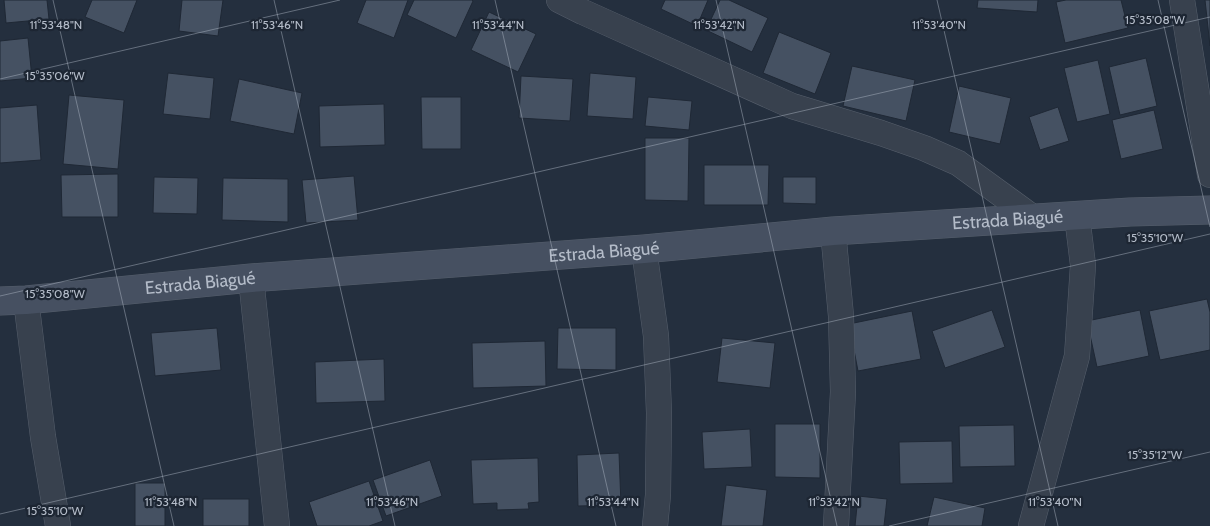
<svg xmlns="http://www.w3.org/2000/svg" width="1210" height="526" viewBox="0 0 1210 526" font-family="Cabin,sans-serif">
	<rect width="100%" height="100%" fill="#242f3e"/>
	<!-- building -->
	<g fill="#455162" stroke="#1f2835">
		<polygon points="4,0 47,0 49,19 6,23"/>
		<polygon points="92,0 137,0 124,33 85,17"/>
		<polygon points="182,0 223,0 218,36 179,31"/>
		<polygon points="366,0 408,0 394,38 357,23"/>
		<polygon points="414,0 472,0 473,1 456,38 407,15"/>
		<polygon points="665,0 708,0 697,26 661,9"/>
		<polygon points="720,0 729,0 768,18 752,52 706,30"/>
		<polygon points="978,0 1038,0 1037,12 977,8"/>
		<polygon points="1066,0 1121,0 1128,28 1065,43 1056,2"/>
		<polygon points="1205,0 1210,0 1210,46"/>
		<polygon points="489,12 536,34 518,72 471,50"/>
		<polygon points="779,32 831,53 815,94 763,73"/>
		<polygon points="28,38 32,78 0,81 0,41"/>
		<polygon points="1146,58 1157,106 1120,115 1109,67"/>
		<polygon points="1098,60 1110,114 1077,122 1064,68"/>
		<polygon points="852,66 915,80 906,121 843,106"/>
		<polygon points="168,73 214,78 210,119 163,114"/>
		<polygon points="590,73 636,77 633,119 587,116"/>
		<polygon points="521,76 573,79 570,121 519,118"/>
		<polygon points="239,79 302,93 294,134 230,121"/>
		<polygon points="959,86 1011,98 1000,144 949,132"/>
		<polygon points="69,95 124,100 118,169 63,164"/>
		<polygon points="421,97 461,97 461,149 422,149"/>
		<polygon points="648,97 692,101 689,130 645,126"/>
		<polygon points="384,104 385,145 320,147 319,106"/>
		<polygon points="37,105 41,160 0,163 0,108"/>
		<polygon points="1058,107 1069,141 1040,150 1029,117"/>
		<polygon points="1154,110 1163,149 1121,159 1112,120"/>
		<polygon points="645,138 689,138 688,201 645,200"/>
		<polygon points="704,165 769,165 768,205 704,205"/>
		<polygon points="118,174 118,217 62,217 61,175"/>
		<polygon points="354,176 358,220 306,223 302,180"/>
		<polygon points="154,177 198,178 197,214 153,213"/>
		<polygon points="783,177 816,177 816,204 783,203"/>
		<polygon points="223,178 288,179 288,222 222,220"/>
		<polygon points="1207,299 1210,312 1210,350 1160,360 1149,311"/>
		<polygon points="992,310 1005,347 945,368 932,331"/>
		<polygon points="1140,310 1149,356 1097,367 1087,321"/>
		<polygon points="912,311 921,359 858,371 849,324"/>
		<polygon points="217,328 221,370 155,376 151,333"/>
		<polygon points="558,328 616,328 616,370 557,369"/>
		<polygon points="722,338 775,343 770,388 717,382"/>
		<polygon points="545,341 546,386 473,388 472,343"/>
		<polygon points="384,359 385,401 316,403 315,362"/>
		<polygon points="775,424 820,424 820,478 775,477"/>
		<polygon points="1014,425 1015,466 960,467 959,426"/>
		<polygon points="750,429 752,467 704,469 702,432"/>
		<polygon points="952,441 953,483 900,484 899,442"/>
		<polygon points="619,453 621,505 578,506 577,455"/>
		<polygon points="538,458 539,502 528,503 529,509 497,510 497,503 473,504 471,460"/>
		<polygon points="430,460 442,496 386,516 373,480"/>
		<polygon points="369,481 383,521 369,526 317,526 309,502"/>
		<rect x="135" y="483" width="30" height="43"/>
		<polygon points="726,485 767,490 763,526 721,526"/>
		<polygon points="858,496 887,499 884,526 855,526"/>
		<polygon points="934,497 985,508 982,526 927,526"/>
		<rect x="203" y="499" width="46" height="27"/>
	</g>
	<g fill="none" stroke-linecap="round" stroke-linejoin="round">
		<defs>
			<g id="minor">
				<polyline points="559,0 583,12 792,106 881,133 924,148 958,163 1035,219"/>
				<polyline points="1182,0 1210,175"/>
				<polyline points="833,231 841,316 843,392 836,526"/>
				<polyline points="644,249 656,336 659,413 658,495 655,526"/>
				<polyline points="251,278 277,526"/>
				<polyline points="26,300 43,437 58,526"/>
				<polyline points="1031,526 1077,356 1083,265 1077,216"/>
			</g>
			<g id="secondary">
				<path id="s1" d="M0 301 26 300 251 278 644 249 833 231 1130 212 1210 210"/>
			</g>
		</defs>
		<!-- minor casing -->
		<use href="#minor" stroke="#565f6c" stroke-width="26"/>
		<!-- secondary casing -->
		<use href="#secondary" stroke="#565f6c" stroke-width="29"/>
		<!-- minor -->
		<use href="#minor" stroke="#38414e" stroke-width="25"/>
		<!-- secondary -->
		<use href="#secondary" stroke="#465061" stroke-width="28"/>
	</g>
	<!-- ticks -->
	<path fill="none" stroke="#b4bcc9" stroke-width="1" stroke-opacity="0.45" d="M53 0 174 526M274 0 395 526M495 0 616 526M716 0 837 526M937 0 1058 526M1158 0 1210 227M0 79 340 0M0 296 1210 17M0 514 1210 234M889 526 1210 452"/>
	<g text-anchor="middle" stroke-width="4.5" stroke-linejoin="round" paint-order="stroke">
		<!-- street labels -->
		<g font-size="18" fill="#b4bcc9" stroke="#1d2633">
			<text dy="6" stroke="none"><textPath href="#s1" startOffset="1011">Estrada Biagué</textPath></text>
			<text dy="6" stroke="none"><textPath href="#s1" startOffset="606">Estrada Biagué</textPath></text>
			<text dy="6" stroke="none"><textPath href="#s1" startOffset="201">Estrada Biagué</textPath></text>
		</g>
	</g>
	<g font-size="12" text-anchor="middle" fill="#b4bcc9" stroke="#1d2633" stroke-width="4.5" stroke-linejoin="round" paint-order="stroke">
		<text x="1155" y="24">15°35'08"W</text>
		<text x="56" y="29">11°53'48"N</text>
		<text x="277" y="29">11°53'46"N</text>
		<text x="498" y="29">11°53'44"N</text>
		<text x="719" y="29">11°53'42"N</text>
		<text x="939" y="29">11°53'40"N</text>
		<text x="55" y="80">15°35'06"W</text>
		<text x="1155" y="242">15°35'10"W</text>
		<text x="55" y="298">15°35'08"W</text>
		<text x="1155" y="459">15°35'12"W</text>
		<text x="171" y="506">11°53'48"N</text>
		<text x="392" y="506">11°53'46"N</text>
		<text x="613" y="506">11°53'44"N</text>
		<text x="834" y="506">11°53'42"N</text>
		<text x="1055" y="506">11°53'40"N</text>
		<text x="55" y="515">15°35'10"W</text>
	</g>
</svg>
